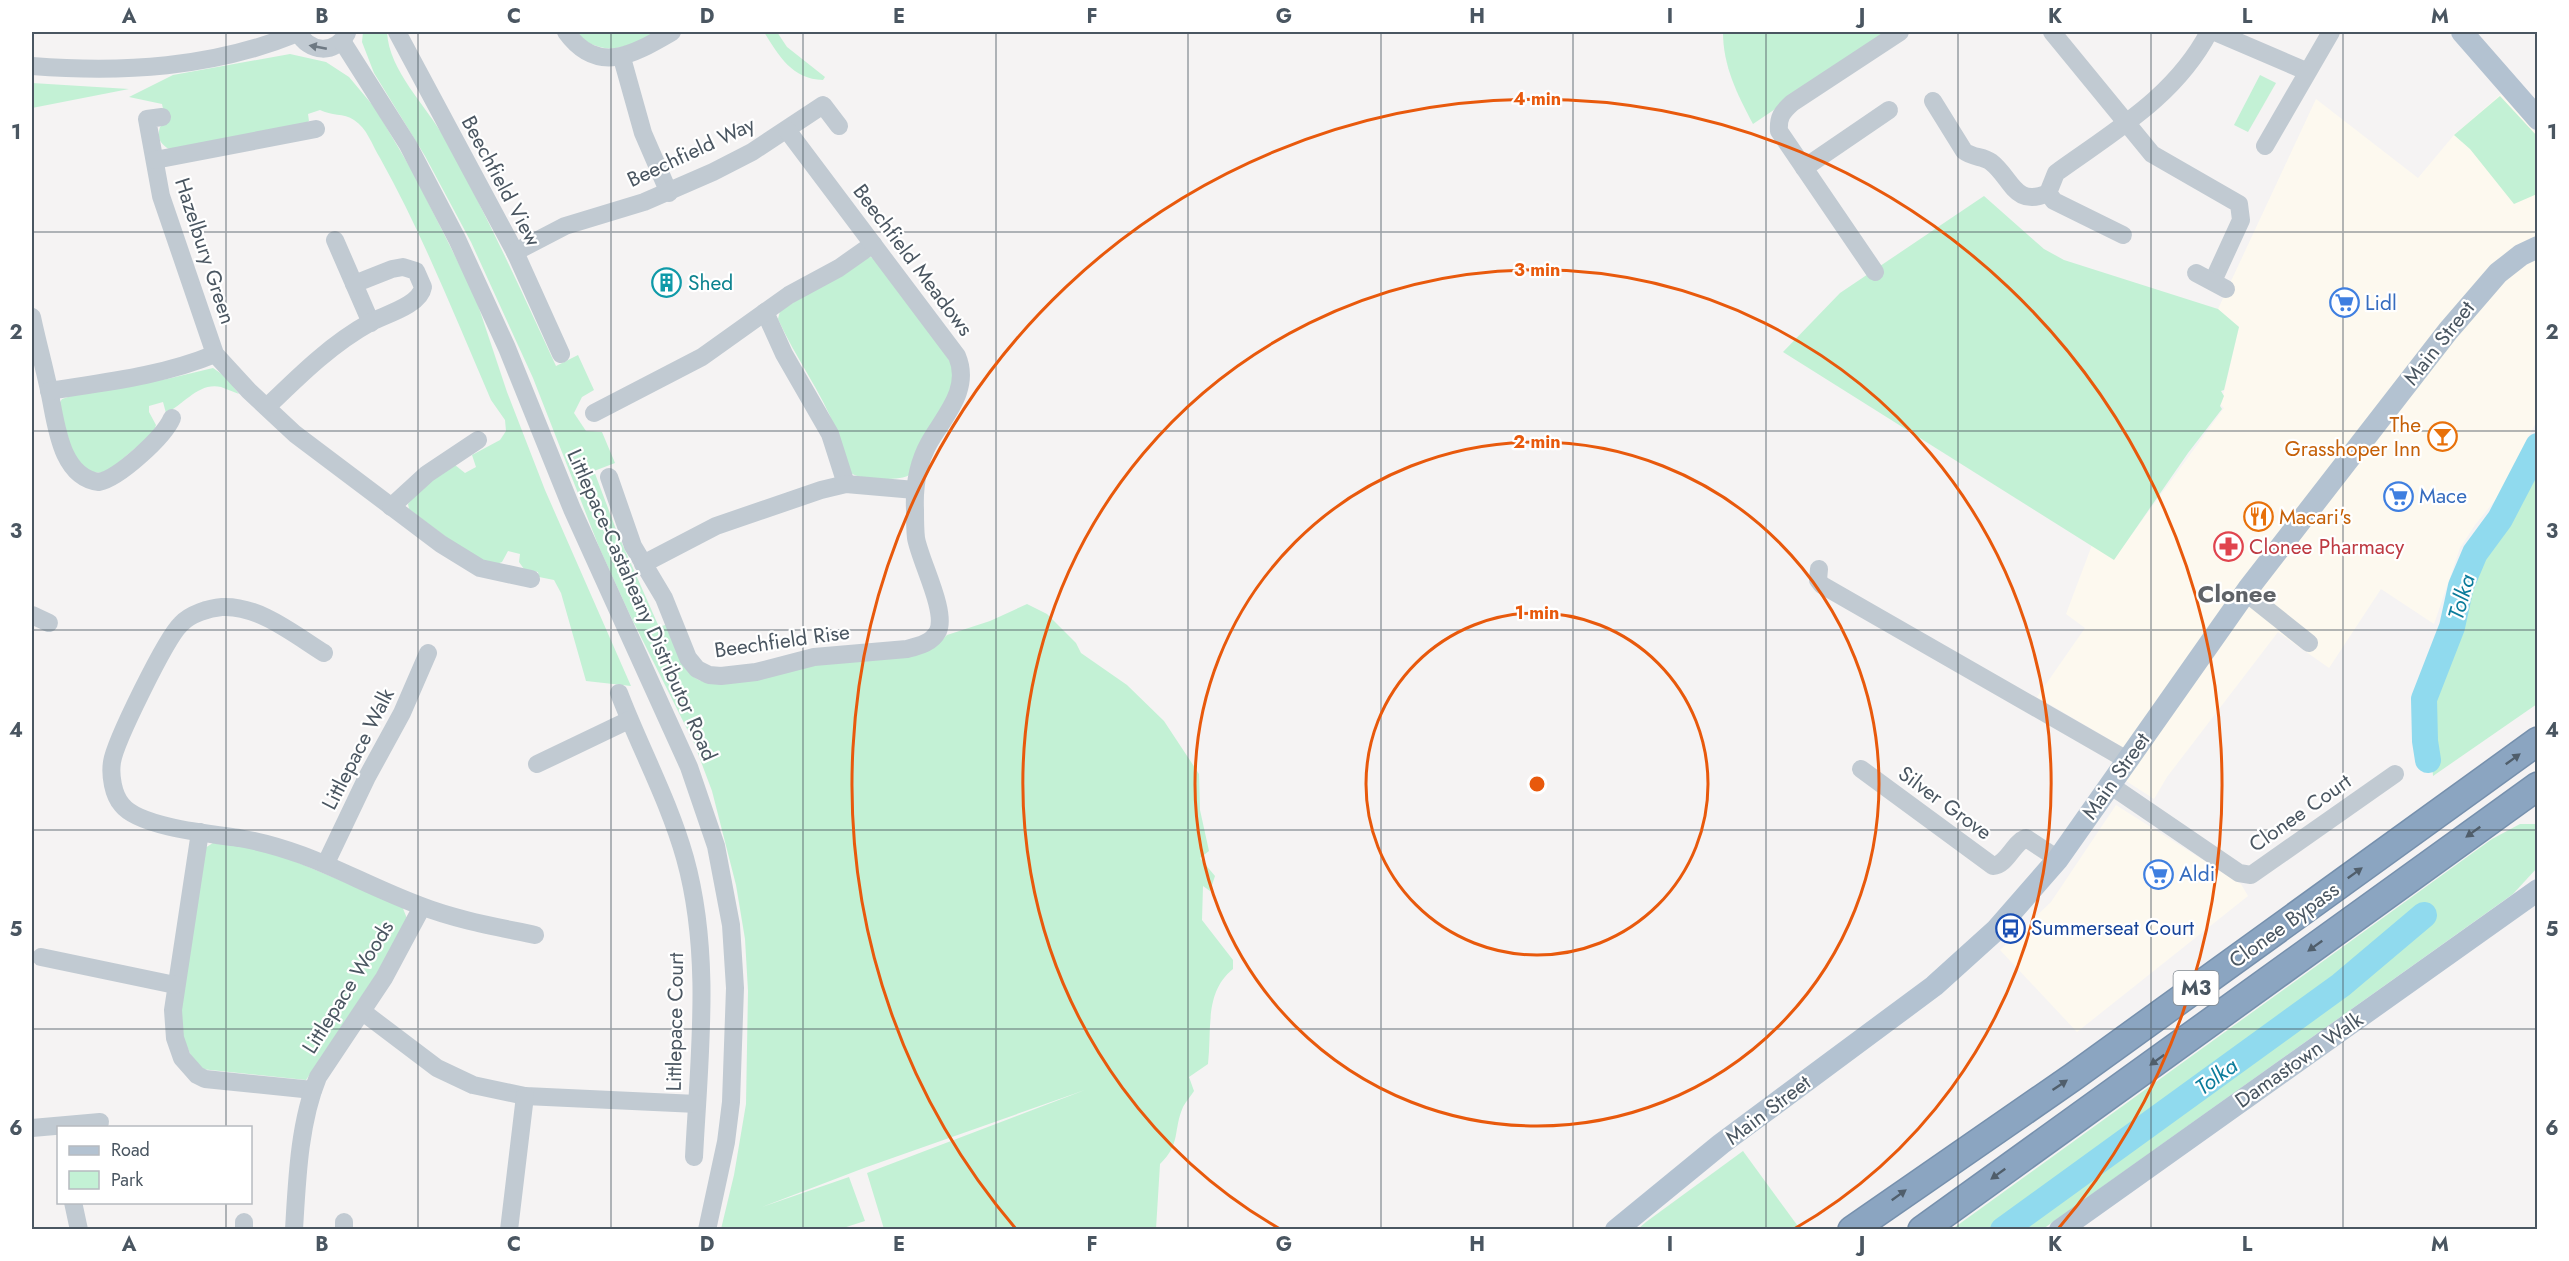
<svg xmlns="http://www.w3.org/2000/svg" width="2569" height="1261" viewBox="0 0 2569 1261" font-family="Jost,sans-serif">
	<rect width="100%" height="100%" fill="#f5f3f3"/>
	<!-- commercial -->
	<g fill="#fdf9ef">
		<polygon points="2501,94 2537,134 2537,421 2527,439 2518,472 2475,525 2460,548 2434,624 2381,589 2329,668 2278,632 2167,777 2154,799 2123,779 2138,756 2037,697 2085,628 2066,614 2092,545 2114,559 2224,408 2221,405 2239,327 2218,309 2316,99 2418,178 2454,135"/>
		<polygon points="2116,805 2241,884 2248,896 2077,1032 2000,950 2051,902"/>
	</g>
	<!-- green -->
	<g fill="#c3f1d5">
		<path d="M363 32H387C389 71 426 105 445 139 486 213 521 290 556 366L578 355 594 390 582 397 574 413 586 431 602 432 615 463 594 471 617 532 659 627 668 624C676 644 683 682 708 682L806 665 932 649 947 635 990 621 1027 604 1047 614 1076 643 1081 653 1127 685 1164 721 1199 774 1200 810 1209 851 1200 858 1215 876 1210 891 1203 886 1202 920 1233 960V969C1204 992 1212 1030 1208 1064L1189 1077 1194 1091C1191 1096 1186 1101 1183 1107 1173 1130 1181 1144 1160 1164L1156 1229H884L867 1173 1085 1090 864 1168 762 1207 849 1177 865 1221 840 1229H721L734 1175 746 1104 748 991 745 939 736 885 712 791 694 743 629 613 599 547 533 378 471 242 425 156 374 73 362 42Z"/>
		<path d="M573 32H659C624 48 606 59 573 32Z"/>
		<path d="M764 32H777L787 47 825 77 823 80C792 79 779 56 764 32Z"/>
		<path d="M1723 32H1890L1753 124C1737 94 1723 66 1723 32Z"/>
		<path d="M290 54 326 62 349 77 375 108 414 174 475 296 507 392 545 490 631 686 586 681 561 593 554 580 539 577 538 572 524 569 519 562 520 554 508 551 502 562 494 565 471 556 409 509 408 504 423 485 455 465 465 473 476 467 472 455 500 440 506 431 505 420 491 400C456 319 423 235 380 158 372 145 367 128 354 120 344 113 331 116 320 110L308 114 309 121 301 126 169 149C159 143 157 137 160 127L166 122 162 104 129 97 173 75Z"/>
		<polygon points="2260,75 2276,83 2248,132 2234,125"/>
		<polygon points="32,83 129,89 32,108"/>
		<polygon points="2500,96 2537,136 2537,194 2514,204 2470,149 2454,135"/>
		<polygon points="1984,196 2044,249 2064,260 2218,309 2239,327 2224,390 2221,391 2224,396 2220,406 2222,409 2188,453 2114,560 1783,352 1840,293"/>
		<path d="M871 257 882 265 954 367V383L909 475C902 481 858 480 851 473 842 464 841 442 836 430 821 391 795 357 778 319L780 311 862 259Z"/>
		<path d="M213 368 226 377 239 394C233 392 227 389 221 387 198 382 184 405 166 413L163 402 149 406V412L156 425 153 433 106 473 88 472 72 452 59 404 62 399 80 393 167 379Z"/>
		<polygon points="2537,457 2537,704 2433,776 2428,697 2478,555 2523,487"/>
		<polygon points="2520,824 2537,824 2537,868 2513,894 2043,1229 1951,1230 2492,839"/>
		<polygon points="216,841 270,851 402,906 408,921 388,957 306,1080 201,1069 193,1060 181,1033 181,989 205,848"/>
		<polygon points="1743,1151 1800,1229 1638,1229 1646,1222"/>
	</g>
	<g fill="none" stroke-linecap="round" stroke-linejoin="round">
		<!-- river -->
		<g stroke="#90daee" stroke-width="26">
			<polyline points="2428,760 2425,741 2424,699 2452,627 2461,586 2475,553 2500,519 2538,446"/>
			<polyline points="2003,1230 2341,985 2424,915"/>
		</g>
		<defs>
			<g id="highway">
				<polyline points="1852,1230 2073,1077 2538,741"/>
				<polyline points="1922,1230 2538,786"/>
			</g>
		</defs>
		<!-- highway casing -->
		<use href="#highway" stroke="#7690ad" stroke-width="30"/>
		<!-- minor -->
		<g stroke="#c1cad2" stroke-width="18">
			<path d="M298 32C309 53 335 55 347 33"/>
			<polyline points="397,32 515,252 561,354"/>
			<path d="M566 32C598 76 634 54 672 32"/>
			<polyline points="2052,32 2152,154 2239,204 2241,220 2213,281"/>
			<polyline points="2215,32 2306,71"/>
			<polyline points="342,41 408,145 457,239 507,348 572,509 689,767 716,846 731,925 735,988 731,1102 726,1142 707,1230"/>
			<polyline points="622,58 643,133 669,193"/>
			<path d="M32 66C123 73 212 68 298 33"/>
			<path d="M1933 101 1964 151C1973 158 1983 156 1991 162 2012 178 2014 208 2048 193"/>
			<polyline points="162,117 147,119 161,196 215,354 249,391 295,434 441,544 480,568 531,579"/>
			<polyline points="2265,146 2331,32"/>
			<polyline points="155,160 316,129"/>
			<polyline points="1804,168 1889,110"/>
			<path d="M2123 235 2054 201 2048 193 2056 173C2114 131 2175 97 2209 32"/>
			<polyline points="335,240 371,323"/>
			<polyline points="515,252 565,226 644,202 713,172 752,152 823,105 839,126"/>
			<path d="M1875 272 1779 131C1778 117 1782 112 1792 103L1900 32"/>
			<polyline points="2196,273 2226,289"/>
			<polyline points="765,312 784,354 830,434 846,484"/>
			<path d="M32 317C37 341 44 366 49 390 56 420 59 477 99 482 119 478 164 437 172 418"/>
			<path d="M49 391C106 382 162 376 215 354"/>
			<path d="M267 407C299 376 331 344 371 322 387 314 420 305 423 287L416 271 403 267 392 269 354 284"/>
			<polyline points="594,413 702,357 789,295 839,268 873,244"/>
			<path d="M609 477 633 546 664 598 688 658 697 669 709 675 721 676 756 672 814 657 907 649C919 646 932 643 938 631 947 611 920 561 916 538 915 529 915 519 915 510 914 488 918 463 929 443 945 415 971 389 957 356L787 130"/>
			<polyline points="391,507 427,474 478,440"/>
			<polyline points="643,564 716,526 821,490 846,484 915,490"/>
			<polyline points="1819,569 1818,580 1822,585 2127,760"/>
			<polyline points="2245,592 2309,643"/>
			<polyline points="32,615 49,623"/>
			<path d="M324 653C295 635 259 605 222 607 209 608 190 614 181 624 166 638 115 742 112 762 110 775 113 795 122 805 139 827 211 834 239 838 310 850 356 882 421 906 457 920 498 927 535 935"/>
			<path d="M619 693C640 748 669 801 685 858 712 955 699 1058 694 1157"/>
			<polyline points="537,764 629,720"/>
			<path d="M1861 769 1993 866C2007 865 2013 843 2026 838L2058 859"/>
			<polyline points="2110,785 2239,873 2251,875 2395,774"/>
			<polyline points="200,832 173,1010 175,1038 182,1058 197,1075 205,1079 313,1090"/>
			<polyline points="326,863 367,777 402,713 428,653"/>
			<polyline points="41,957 175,985"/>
			<polyline points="363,1012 437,1068 473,1085 525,1096 697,1104"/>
			<polyline points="32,1128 100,1122"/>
			<polyline points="73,1202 79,1230"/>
			<polyline points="344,1222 344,1230"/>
			<polyline points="244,1230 244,1222"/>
			<path d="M294 1230C297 1180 299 1123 318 1077L384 978 422 907"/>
			<polyline points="509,1230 525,1096"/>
		</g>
		<!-- major -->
		<g stroke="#b3c2d1" stroke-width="22">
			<polyline points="2462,32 2538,119"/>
			<polyline points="1616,1230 1721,1144 1934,986 1996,930 2058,859 2248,589 2448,331 2498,273 2521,255 2538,247"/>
			<polyline points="2060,1230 2538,890"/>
		</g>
		<!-- highway -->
		<use href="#highway" stroke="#8ba5c1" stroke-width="27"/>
	</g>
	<!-- one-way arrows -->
	<defs><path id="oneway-solid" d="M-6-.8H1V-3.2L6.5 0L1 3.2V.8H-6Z" transform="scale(1.5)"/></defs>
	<use fill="#6e7983" href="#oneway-solid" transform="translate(318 47) rotate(-169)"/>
	<g fill="#505e6b">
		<use href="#oneway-solid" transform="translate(2513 759) rotate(-36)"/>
		<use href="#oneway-solid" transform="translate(2473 832) rotate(144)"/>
		<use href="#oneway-solid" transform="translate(2355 873) rotate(-36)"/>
		<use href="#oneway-solid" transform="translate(2315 946) rotate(144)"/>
		<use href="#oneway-solid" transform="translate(2157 1060) rotate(144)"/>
		<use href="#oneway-solid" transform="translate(2060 1085) rotate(-34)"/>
		<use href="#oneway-solid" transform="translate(1998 1174) rotate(144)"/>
		<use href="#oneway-solid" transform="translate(1899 1195) rotate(-36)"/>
	</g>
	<!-- grid -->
	<path fill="none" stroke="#4a5661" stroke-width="1.5" stroke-opacity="0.55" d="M226 32V1128M418 32V1230M611 32V1230M803 32V1230M996 32V1230M1188 32V1230M1381 32V1230M1573 32V1230M1766 32V1230M1958 32V1230M2151 32V1230M2343 32V1230M32 232H2538M32 431H2538M32 630H2538M32 830H2538M32 1029H2538M226 1202V1230"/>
	<!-- distance rings -->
	<g fill="none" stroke="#e8590c" stroke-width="3">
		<circle cx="1537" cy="784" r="171"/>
		<circle cx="1537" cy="784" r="342"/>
		<path d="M1280 1229A514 514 0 1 1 1794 1229"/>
		<path d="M1016 1229A685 685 0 1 1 2058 1229"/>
	</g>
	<!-- icons -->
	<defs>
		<symbol id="building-ring" viewBox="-11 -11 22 22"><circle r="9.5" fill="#fff" stroke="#0f9aa8" stroke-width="1.5"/><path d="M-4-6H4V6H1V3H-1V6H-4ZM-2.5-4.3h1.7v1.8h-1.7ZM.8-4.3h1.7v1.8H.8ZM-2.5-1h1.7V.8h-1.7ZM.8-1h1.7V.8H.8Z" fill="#0f9aa8"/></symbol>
		<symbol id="supermarket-ring" viewBox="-11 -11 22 22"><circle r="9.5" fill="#fff" stroke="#3f7fe0" stroke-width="1.5"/><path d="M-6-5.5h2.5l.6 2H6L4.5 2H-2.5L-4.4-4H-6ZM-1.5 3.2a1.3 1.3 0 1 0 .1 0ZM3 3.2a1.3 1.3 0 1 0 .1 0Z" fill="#3f7fe0"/></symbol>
		<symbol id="bar-ring" viewBox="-11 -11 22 22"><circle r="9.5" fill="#fff" stroke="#e8710a" stroke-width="1.5"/><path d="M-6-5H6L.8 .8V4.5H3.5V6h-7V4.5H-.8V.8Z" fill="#e8710a"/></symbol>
		<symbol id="restaurant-ring" viewBox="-11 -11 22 22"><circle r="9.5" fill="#fff" stroke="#e8710a" stroke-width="1.5"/><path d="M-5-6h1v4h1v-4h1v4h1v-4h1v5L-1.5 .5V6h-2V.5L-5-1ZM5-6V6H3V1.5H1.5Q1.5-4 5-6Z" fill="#e8710a"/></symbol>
		<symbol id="pharmacy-ring" viewBox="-11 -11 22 22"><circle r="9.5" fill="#fff" stroke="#e0444e" stroke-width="1.5"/><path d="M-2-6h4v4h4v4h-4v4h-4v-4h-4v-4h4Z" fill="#e0444e"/></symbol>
		<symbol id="bus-ring" viewBox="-11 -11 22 22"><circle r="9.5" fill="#fff" stroke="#1a4fb4" stroke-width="1.5"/><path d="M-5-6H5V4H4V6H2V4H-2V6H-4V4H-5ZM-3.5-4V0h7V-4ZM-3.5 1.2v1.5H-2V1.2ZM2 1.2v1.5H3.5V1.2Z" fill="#1a4fb4"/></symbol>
	</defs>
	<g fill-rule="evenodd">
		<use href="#building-ring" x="650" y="266" width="33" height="33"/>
		<use href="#supermarket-ring" x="2328" y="286" width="33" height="33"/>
		<use href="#bar-ring" x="2426" y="420" width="33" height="33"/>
		<use href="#supermarket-ring" x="2382" y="480" width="33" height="33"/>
		<use href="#restaurant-ring" x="2242" y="500" width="33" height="33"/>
		<use href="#pharmacy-ring" x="2212" y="530" width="33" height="33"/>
		<use href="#supermarket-ring" x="2142" y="858" width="33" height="33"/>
		<use href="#bus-ring" x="1994" y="912" width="33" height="33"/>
	</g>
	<g text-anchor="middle" stroke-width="4.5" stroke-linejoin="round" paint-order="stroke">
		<!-- shield labels -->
		<rect fill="#fff" stroke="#808990" stroke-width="1.5" x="2173.5" y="971" width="45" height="34" rx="4.5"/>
		<g font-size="20" font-weight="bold" fill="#4a5661">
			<text x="2196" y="995">M3</text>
		</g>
		<!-- street labels -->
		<g font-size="21" fill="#4a5661" stroke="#fff">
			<text transform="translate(691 152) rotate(-25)" y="7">Beechfield Way</text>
			<text transform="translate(501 181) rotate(62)" y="7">Beechfield View</text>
			<text transform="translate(205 251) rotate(72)" y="7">Hazelbury Green</text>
			<text transform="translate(913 260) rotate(53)" y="7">Beechfield Meadows</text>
			<text transform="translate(2439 343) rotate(-52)" y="7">Main Street</text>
			<text transform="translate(642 605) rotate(66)" y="7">Littlepace-Castaheany Distributor Road</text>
			<text transform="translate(782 641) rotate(-8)" y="7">Beechfield Rise</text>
			<text transform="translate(358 749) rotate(-63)" y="7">Littlepace Walk</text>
			<text transform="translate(2116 776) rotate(-55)" y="7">Main Street</text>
			<text transform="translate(1945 803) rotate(36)" y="7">Silver Grove</text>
			<text transform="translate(2300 813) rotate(-35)" y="7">Clonee Court</text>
			<text transform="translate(2284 925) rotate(-36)" y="7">Clonee Bypass</text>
			<text transform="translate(348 987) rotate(-58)" y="7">Littlepace Woods</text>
			<text transform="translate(675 1022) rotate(-89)" y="7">Littlepace Court</text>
			<text transform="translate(2299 1060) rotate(-35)" y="7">Damastown Walk</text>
			<text transform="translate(1768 1110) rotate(-37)" y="7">Main Street</text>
		</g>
		<!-- culture labels -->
		<g font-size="21" fill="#0d838f" stroke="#fff" text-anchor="start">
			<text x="688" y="290">Shed</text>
		</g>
		<!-- shop labels -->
		<g font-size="21" fill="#366cbe" stroke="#fff" text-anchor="start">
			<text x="2365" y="310">Lidl</text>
			<text x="2419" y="503">Mace</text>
			<text x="2179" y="881">Aldi</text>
		</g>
		<!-- food labels -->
		<g font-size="21" fill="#c56008" stroke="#fff" text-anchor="end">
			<text x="2421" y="432">The<tspan x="2421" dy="24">Grasshoper Inn</tspan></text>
			<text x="2279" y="524" text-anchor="start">Macari's</text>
		</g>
		<!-- health labels -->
		<g font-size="21" fill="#be3a42" stroke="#fff" text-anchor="start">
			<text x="2249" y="554">Clonee Pharmacy</text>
		</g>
		<!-- transit labels -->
		<g font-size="21" fill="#164399" stroke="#fff" text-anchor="start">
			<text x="2031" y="935">Summerseat Court</text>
		</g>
		<!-- water labels -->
		<g font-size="22" font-style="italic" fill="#0c7c9b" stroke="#fff">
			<text transform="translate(2461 597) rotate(-74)" y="8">Tolka</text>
			<text transform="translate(2216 1076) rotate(-36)" y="8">Tolka</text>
		</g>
		<!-- quarter labels -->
		<g font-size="24" font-weight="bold" fill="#5f6368" stroke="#fff">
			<text x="2237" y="602">Clonee</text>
		</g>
	</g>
	<circle cx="1537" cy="784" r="9" fill="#e8590c" stroke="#fff" stroke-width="3"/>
	<g font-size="18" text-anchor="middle" font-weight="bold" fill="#e8590c" stroke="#fff" stroke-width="4.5" stroke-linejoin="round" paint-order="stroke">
		<text x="1537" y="105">4 min</text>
		<text x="1537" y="276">3 min</text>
		<text x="1537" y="448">2 min</text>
		<text x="1537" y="619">1 min</text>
	</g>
	<!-- border -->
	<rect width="2569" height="1261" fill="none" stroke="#ffffff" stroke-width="66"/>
	<!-- legend -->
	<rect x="57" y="1126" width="195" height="78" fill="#ffffff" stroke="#b7bbc0" stroke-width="1.5"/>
	<rect x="69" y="1146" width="30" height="9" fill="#b3c2d1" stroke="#b7bbc0" stroke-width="1.5"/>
	<text x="111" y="1156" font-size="18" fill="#4a5661">Road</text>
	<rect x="69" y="1171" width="30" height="18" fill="#c3f1d5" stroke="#b7bbc0" stroke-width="1.5"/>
	<text x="111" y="1186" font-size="18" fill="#4a5661">Park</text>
	<rect x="33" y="33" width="2503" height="1195" fill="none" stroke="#4a5661" stroke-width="2"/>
	<g font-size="20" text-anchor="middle" font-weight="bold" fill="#4a5661">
		<text x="129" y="23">A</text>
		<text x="322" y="23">B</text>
		<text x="514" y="23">C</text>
		<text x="707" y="23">D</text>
		<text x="899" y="23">E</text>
		<text x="1092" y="23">F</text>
		<text x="1284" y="23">G</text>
		<text x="1477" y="23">H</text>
		<text x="1670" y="23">I</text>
		<text x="1862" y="23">J</text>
		<text x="2055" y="23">K</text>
		<text x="2247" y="23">L</text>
		<text x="2440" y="23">M</text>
		<text x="16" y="139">1</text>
		<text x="2552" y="139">1</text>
		<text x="16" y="339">2</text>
		<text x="2552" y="339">2</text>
		<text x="16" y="538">3</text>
		<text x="2552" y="538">3</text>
		<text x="16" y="737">4</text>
		<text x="2552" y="737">4</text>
		<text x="16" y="936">5</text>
		<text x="2552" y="936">5</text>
		<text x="16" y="1135">6</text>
		<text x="2552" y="1135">6</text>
		<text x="129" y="1251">A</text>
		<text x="322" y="1251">B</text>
		<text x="514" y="1251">C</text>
		<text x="707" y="1251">D</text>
		<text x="899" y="1251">E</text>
		<text x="1092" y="1251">F</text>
		<text x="1284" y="1251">G</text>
		<text x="1477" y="1251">H</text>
		<text x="1670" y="1251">I</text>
		<text x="1862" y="1251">J</text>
		<text x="2055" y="1251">K</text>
		<text x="2247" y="1251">L</text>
		<text x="2440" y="1251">M</text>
	</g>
</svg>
